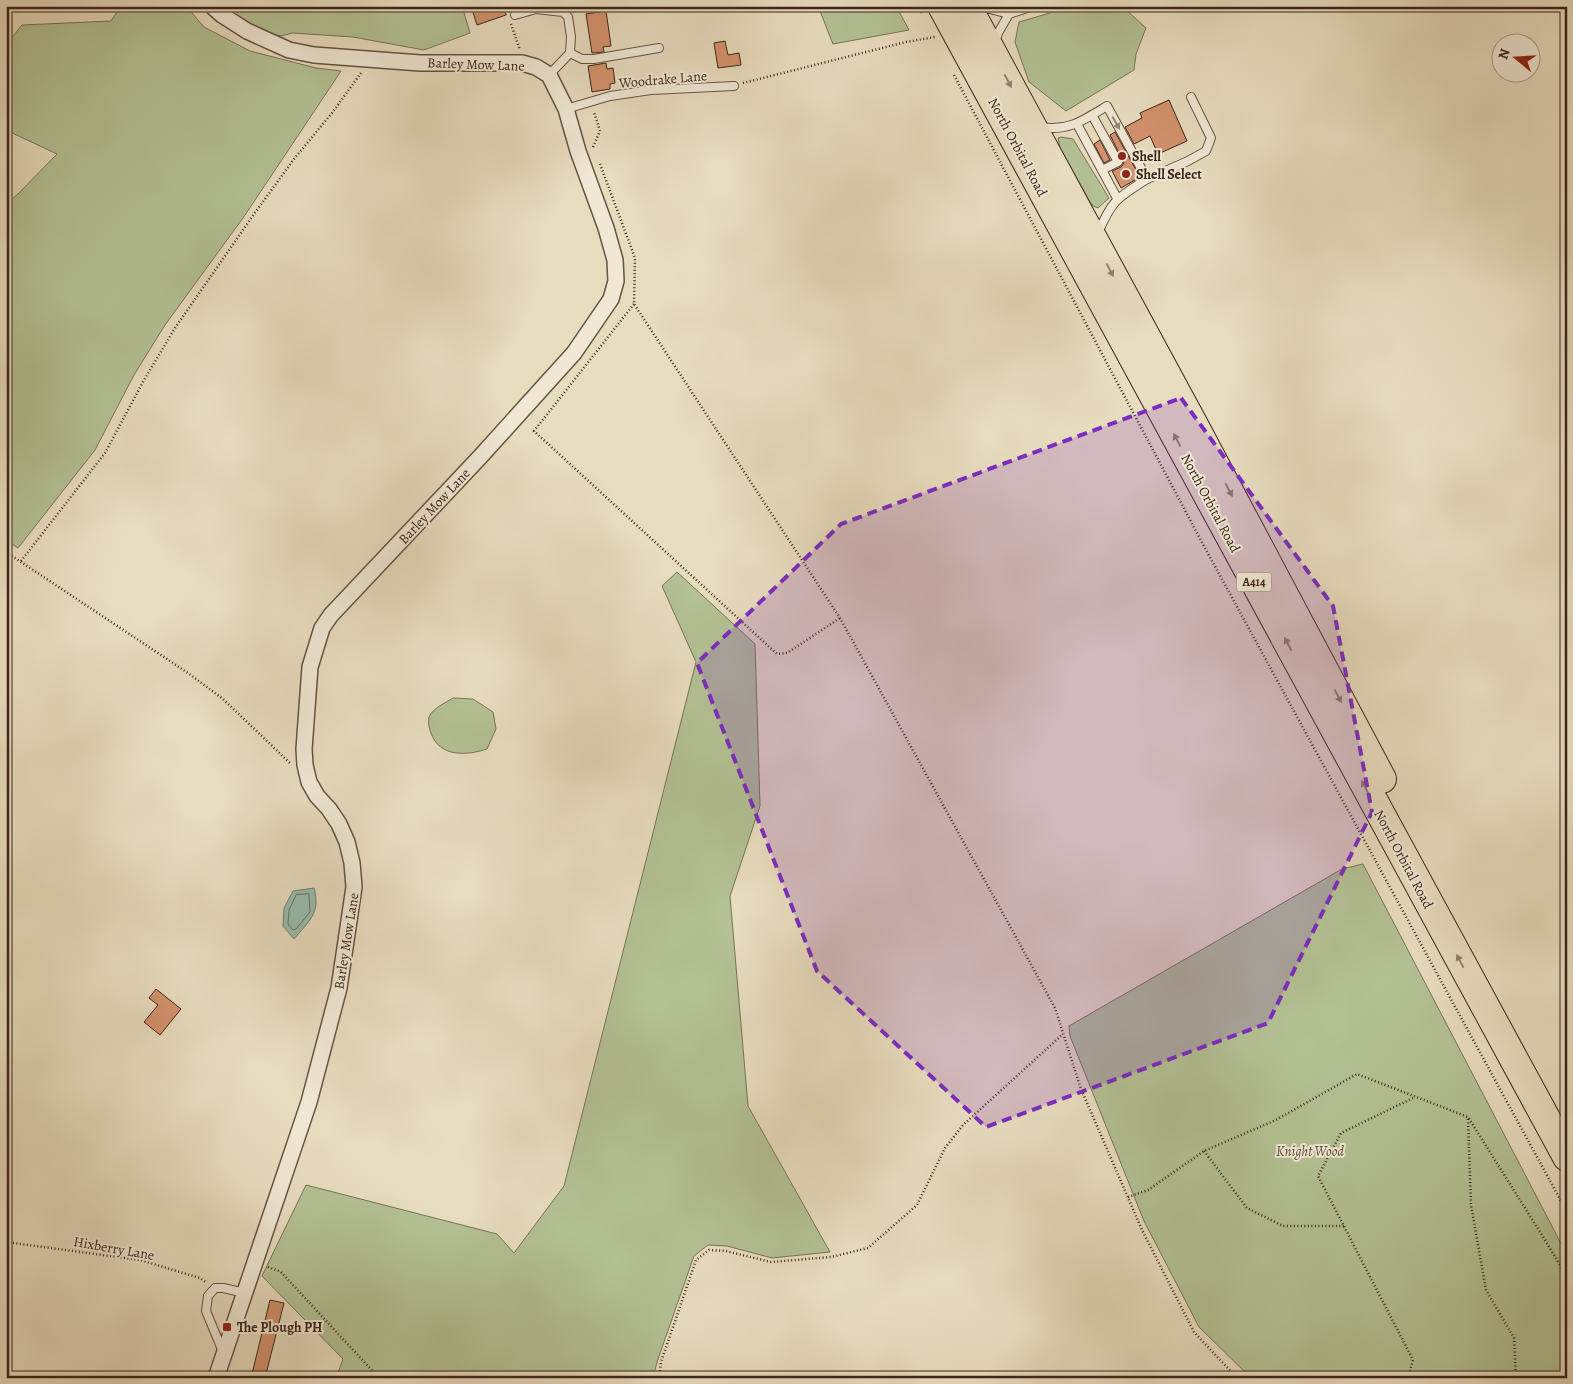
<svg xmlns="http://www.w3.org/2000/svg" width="1573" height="1384" viewBox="0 0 1573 1384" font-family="Alegreya,serif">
	<rect width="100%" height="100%" fill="#e8dcbf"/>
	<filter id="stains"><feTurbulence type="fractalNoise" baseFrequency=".004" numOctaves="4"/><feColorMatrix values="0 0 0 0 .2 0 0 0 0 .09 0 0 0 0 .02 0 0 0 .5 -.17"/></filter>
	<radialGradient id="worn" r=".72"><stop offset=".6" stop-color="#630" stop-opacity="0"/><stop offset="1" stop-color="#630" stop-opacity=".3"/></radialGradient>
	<!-- green -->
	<g fill="#b3c194" stroke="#777356">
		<polygon points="121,6 186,6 204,27 250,51 316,68 341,71 243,218 165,325 134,375 95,450 18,548 6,540 6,204 18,194 57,154 6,130 6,45 22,25 111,21"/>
		<polygon points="224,6 462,6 470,33 424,50 353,37 292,33 282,36 269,34 253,27"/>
		<polygon points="818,6 896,6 909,30 833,44"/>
		<polygon points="1074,6 1123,7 1146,28 1136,54 1134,70 1066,111 1029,82 1015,42 1019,22"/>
		<polygon points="1061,137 1073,139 1109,198 1098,208 1093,206 1090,202 1060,148 1058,138"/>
		<polygon points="677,572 755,644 760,806 730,896 748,1106 830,1252 772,1258 727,1246 708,1245 694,1256 657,1362 653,1378 336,1378 343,1359 262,1276 306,1185 497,1234 514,1253 564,1186 696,662 662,586"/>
		<path d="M453 698 473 699 493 712 496 729 487 749C466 756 439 757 431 733 429 729 428 722 429 717 433 708 445 703 453 698Z"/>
		<polygon points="1363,864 1567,1255 1567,1378 1251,1378 1199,1327 1144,1221 1070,1036 1069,1026 1342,869"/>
	</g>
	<!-- water -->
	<path fill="#98bcae" stroke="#738072" d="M314 888C321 913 309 921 294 939L283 926 284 908 293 891Z"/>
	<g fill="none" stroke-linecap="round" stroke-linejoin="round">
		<!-- shore -->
		<polygon stroke="#6a7063" stroke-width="1" points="309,894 310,912 296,929 293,930 288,924 289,910 296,895"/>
	</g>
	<!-- building -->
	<g fill="#d3926d" stroke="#3b2518">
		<polygon points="471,6 504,6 506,15 477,25"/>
		<polygon points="606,11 611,46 603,47 604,52 592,53 586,14"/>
		<polygon points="725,41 728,55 739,53 741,65 718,68 714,43"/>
		<polygon points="606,63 607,69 613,68 615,83 610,84 610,89 592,92 588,66"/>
		<polygon points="1169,100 1187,141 1158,154 1150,136 1134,144 1125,127 1142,118 1140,113"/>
		<polygon points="1115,132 1140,177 1121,188 1112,171 1121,167 1124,163 1110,135"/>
		<polygon points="1100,140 1110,160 1104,163 1094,144"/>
		<polygon points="156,989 181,1009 160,1035 144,1022 158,1005 149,998"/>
		<polygon points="270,1300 284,1303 265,1378 251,1378"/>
	</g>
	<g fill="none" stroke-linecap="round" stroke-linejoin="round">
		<defs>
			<g id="lane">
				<polyline points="978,6 1009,14 1033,6"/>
				<polyline points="515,15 536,9 563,12 568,17 571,37 570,53 549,75"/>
				<polyline points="995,43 998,33 1009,14"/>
				<polyline points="570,53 582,59 594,59 659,48"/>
				<polyline points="566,109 610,96 651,90 734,86"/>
				<polyline points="1092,115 1118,162 1102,170"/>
				<polyline points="1077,124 1117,198"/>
				<path d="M1040 127C1068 132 1084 120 1107 106L1147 179C1117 198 1112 200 1098 233"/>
				<polyline points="1147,179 1188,161 1206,151 1211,138 1191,97"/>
				<polyline points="223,1352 206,1311 208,1296 215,1288 223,1288 245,1293"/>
			</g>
			<polyline id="street" points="212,6 222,15 247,31 289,50 314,55 420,63 522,63 536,67 549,75 566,109 578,151 606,228 615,260 616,281 611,299 574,353 480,457 331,615 322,628 310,667 304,749 305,765 309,782 317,796 329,809 339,824 347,842 352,863 354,887 339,988 309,1102 216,1378"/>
			<g id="highway">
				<polyline points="942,6 1567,1157"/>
				<polyline points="967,6 1195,427 1382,779"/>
			</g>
		</defs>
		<!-- lane casing -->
		<use href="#lane" stroke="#665342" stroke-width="10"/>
		<!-- street casing -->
		<use href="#street" stroke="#665342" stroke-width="18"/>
		<!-- highway casing -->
		<use href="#highway" stroke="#3b2518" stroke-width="30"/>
		<!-- path -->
		<g stroke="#3b2518" stroke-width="2.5" stroke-dasharray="1 2.5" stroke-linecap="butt">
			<polyline points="918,6 923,15"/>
			<polyline points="511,24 520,50"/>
			<polyline points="954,75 1205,548 1567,1212"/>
			<polyline points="743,83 906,42 935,37"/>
			<polyline points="593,147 600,131 594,112"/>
			<polyline points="600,164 635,258 634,304 840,618 1055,1008 1081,1089 1142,1230 1194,1332 1237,1378"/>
			<polyline points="634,304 534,431 777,654 787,653 840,618"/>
			<polyline points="6,552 188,673 223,699 291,764"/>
			<polyline points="21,561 105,453 144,380 175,328 254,214 294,159 332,113 361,73"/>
			<polyline points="1468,1119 1471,1205 1486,1290 1514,1338 1516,1378"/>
			<polyline points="1204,1151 1247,1208 1283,1226 1345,1226"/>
			<polyline points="1128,1197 1148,1190 1204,1151 1276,1120 1357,1074 1468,1117 1545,1240 1567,1277"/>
			<polyline points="6,1242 140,1260 200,1278 207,1283"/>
			<polyline points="268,1267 281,1272 379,1378"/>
			<polyline points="659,1378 661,1362 696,1260 709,1250 726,1251 771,1262 831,1257 868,1248 917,1205 945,1148 963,1125 1063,1034"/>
			<polyline points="1408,1378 1413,1360 1318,1176 1341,1133 1415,1097"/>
		</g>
		<!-- lane -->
		<use href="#lane" stroke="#f0e8d5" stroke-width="8"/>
		<!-- street -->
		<use href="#street" stroke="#f0e8d5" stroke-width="15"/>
		<!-- highway -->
		<use href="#highway" stroke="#e8dcbf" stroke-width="28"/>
	</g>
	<!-- one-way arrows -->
	<defs><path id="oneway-solid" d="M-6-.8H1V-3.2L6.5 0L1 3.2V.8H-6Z" transform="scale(1.25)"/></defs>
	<g fill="#92806c">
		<use href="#oneway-solid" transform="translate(1008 81) rotate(62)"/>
		<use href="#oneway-solid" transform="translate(1110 270) rotate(62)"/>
		<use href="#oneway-solid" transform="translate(1177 440) rotate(-118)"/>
		<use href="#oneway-solid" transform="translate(1229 490) rotate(62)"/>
		<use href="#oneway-solid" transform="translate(1288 644) rotate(-118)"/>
		<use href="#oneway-solid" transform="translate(1338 696) rotate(62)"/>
		<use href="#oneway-solid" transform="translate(1365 787) rotate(-118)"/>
		<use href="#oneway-solid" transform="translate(1460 961) rotate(-118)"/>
	</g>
	<use fill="#968676" href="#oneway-solid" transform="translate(1116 123) rotate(61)"/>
	<!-- marked area -->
	<path fill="#7b2cbf" fill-opacity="0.2" stroke="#7b2cbf" stroke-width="4" stroke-dasharray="10 6" stroke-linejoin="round" d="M1181 398 1333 606 1372 812 1268 1023 986 1127 817 971 697 663 841 524Z"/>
	<!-- markers -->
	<g fill="#8f2418" stroke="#f0e8d5" stroke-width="2">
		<circle cx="1122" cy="156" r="5"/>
		<circle cx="1126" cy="174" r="5"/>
		<rect x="222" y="1322" width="10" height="10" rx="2.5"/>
	</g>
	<g text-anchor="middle" stroke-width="4" stroke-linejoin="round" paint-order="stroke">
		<!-- shield labels -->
		<rect fill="#f0e8d5" stroke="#716051" stroke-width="1" x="1236.5" y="572.5" width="35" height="19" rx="4"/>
		<g font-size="12" font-weight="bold" fill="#3b2518">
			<text x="1254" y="586">A414</text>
		</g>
		<!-- street labels -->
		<g font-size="14" fill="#3b2518" stroke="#f0e8d5">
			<text transform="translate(476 64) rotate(2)" y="5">Barley Mow Lane</text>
			<text transform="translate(663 79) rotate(-5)" y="5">Woodrake Lane</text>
			<text transform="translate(1018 147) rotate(62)" y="5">North Orbital Road</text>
			<text transform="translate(1211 503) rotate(62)" y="5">North Orbital Road</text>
			<text transform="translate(434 506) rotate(-47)" y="5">Barley Mow Lane</text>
			<text transform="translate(1404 859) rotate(62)" y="5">North Orbital Road</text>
			<text transform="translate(346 941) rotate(-81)" y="5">Barley Mow Lane</text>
			<text transform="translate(114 1248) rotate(10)" y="5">Hixberry Lane</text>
		</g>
		<!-- poi labels -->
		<g font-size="14" font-weight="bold" fill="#3b2518" stroke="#f0e8d5" text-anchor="start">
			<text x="1132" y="161">Shell</text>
			<text x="1136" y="179">Shell Select</text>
			<text x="237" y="1332">The Plough PH</text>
		</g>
		<!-- park labels -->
		<g font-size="14" font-style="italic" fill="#594c37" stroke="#f0e8d5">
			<text x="1310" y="1156">Knight Wood</text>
		</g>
	</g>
	<!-- margin -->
	<rect width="1573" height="1384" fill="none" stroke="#e8dcbf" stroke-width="25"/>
	<rect x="8" y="8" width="1558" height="1369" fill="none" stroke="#3b2518" stroke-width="2.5"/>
	<rect x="12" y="12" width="1548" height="1359" fill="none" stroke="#3b2518"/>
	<!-- north arrow -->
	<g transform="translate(1516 58) rotate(288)"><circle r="24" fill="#f0e8d5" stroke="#a89a89"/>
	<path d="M0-4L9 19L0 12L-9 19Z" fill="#8f2418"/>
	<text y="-8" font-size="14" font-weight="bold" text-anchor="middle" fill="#3b2518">N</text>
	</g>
	<rect width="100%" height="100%" filter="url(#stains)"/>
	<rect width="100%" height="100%" fill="url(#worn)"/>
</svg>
